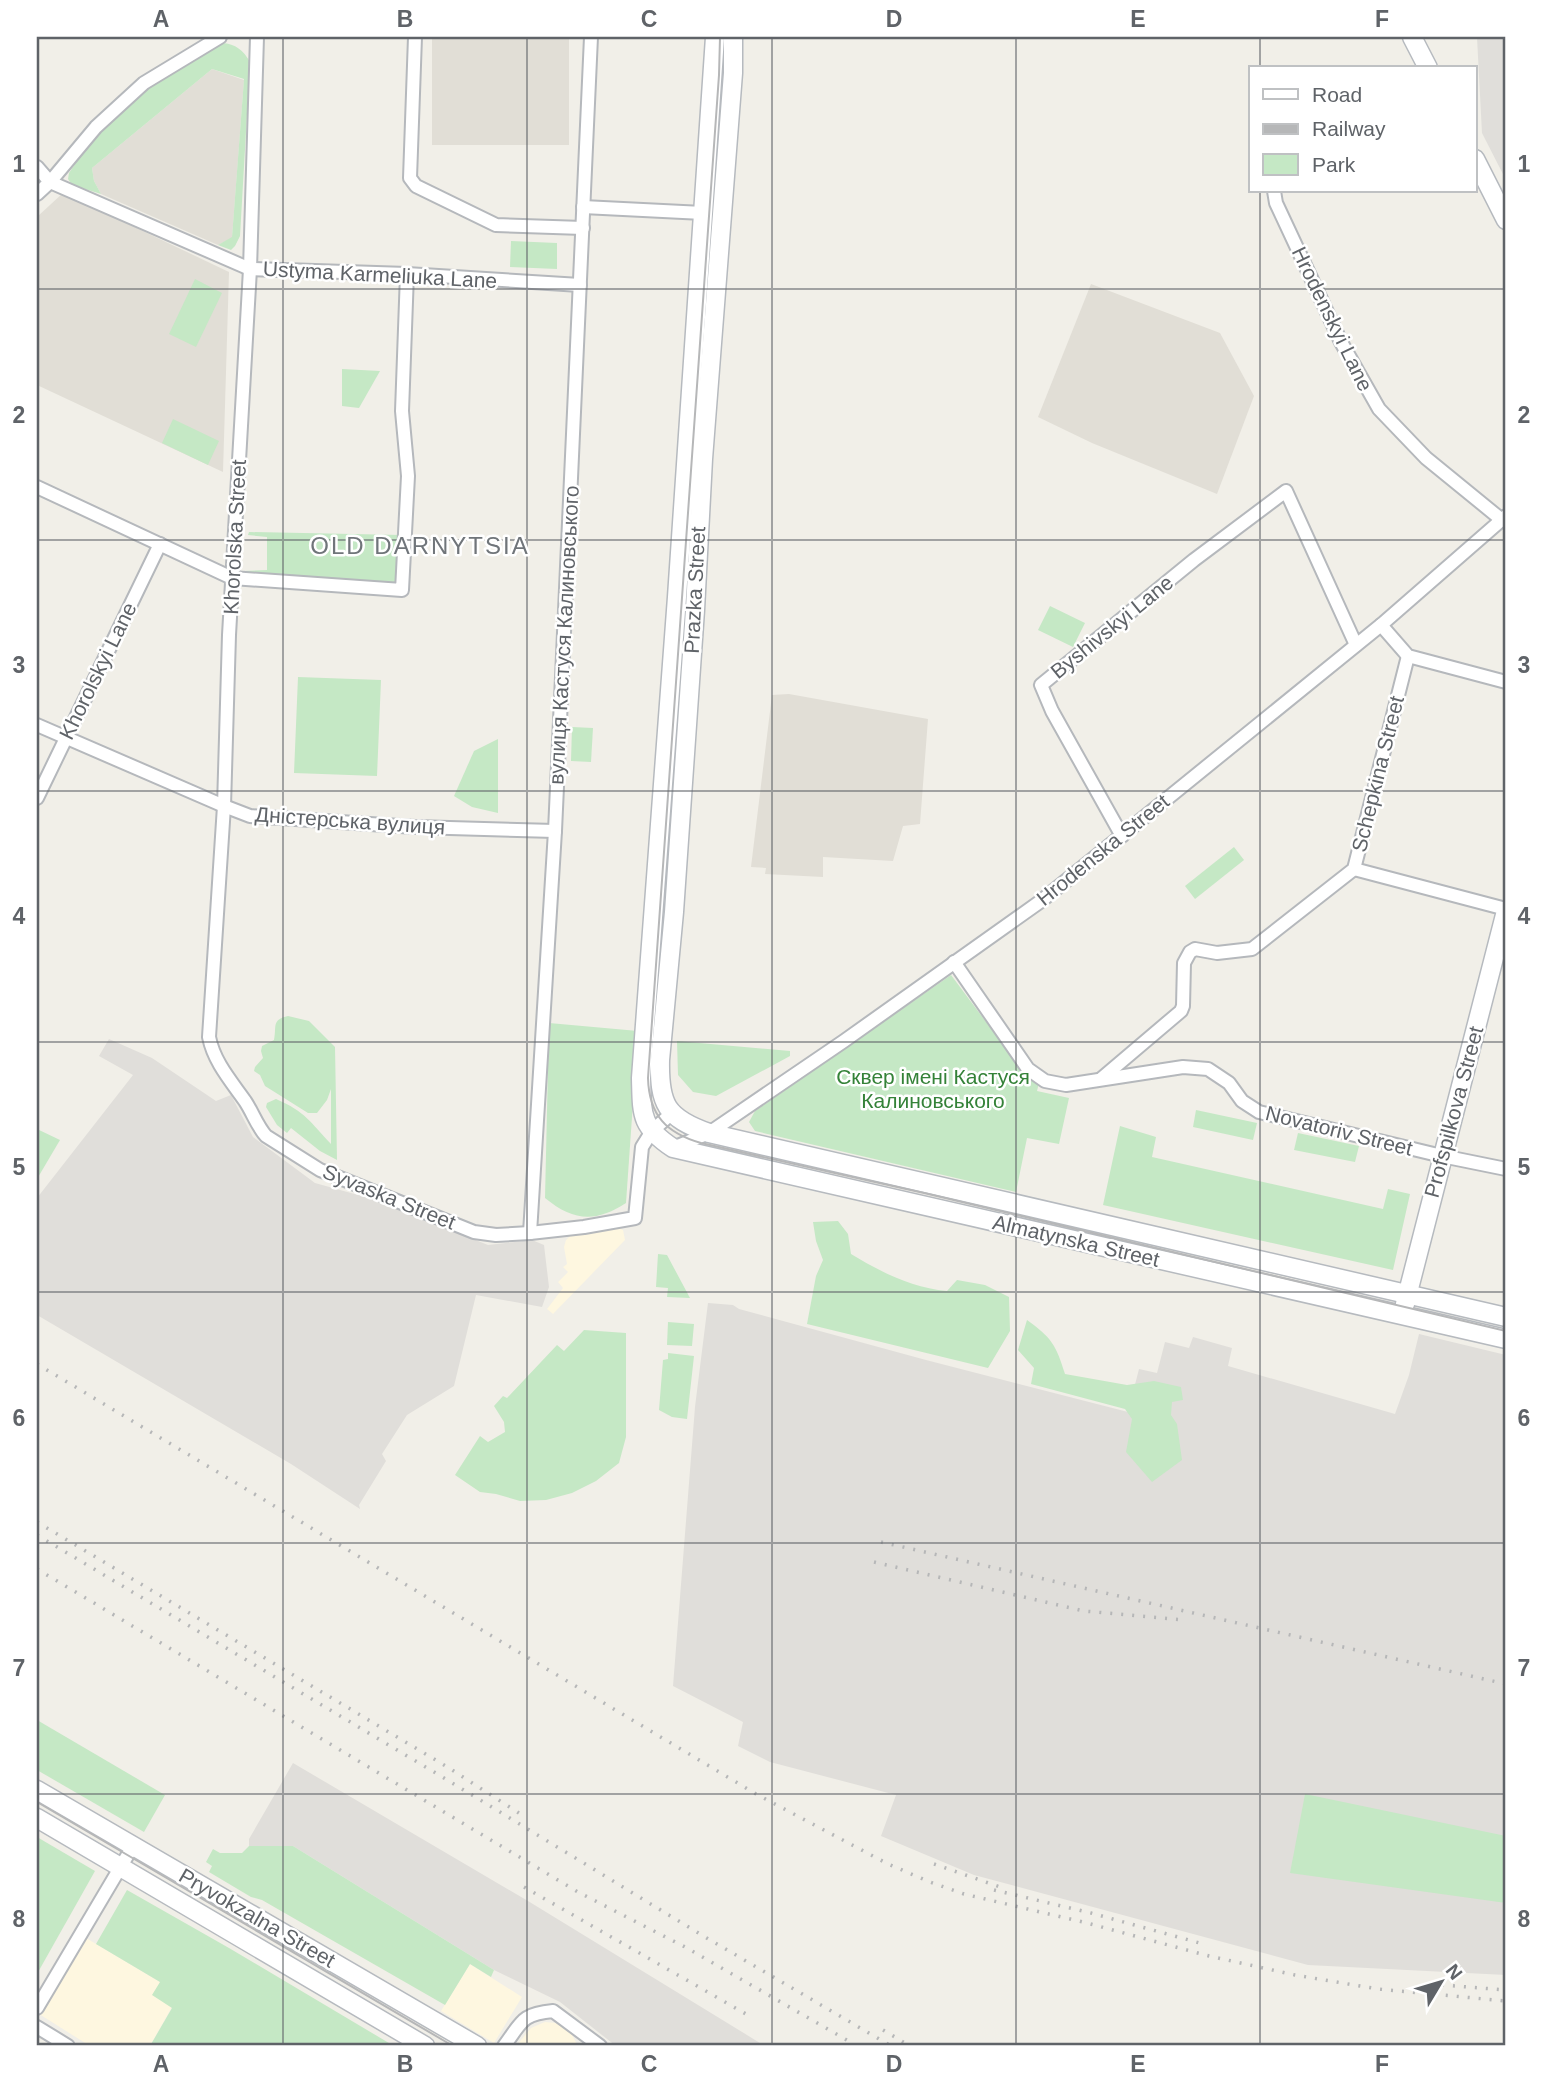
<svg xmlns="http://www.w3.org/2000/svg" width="1543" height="2083" viewBox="0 0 1543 2083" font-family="Arial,sans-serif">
	<rect width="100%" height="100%" fill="#f1efe8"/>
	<!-- commercial -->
	<g fill="#fef7e0">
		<polygon points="616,1227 623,1230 625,1240 553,1314 547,1309 563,1288 558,1282 568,1272 563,1267 567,1264 564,1247 566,1240 571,1235"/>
		<polygon points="86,1938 160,1982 172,2007 150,2046 90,2046 39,2014"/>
		<polygon points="470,1964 522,1997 494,2043 441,2011"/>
		<polygon points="545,2022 556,2023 571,2033 578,2046 516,2046 531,2028"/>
	</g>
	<!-- industrial -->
	<g fill="#e0deda">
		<polygon points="1477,37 1506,37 1506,180 1482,133"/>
		<polygon points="109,1039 152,1058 216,1101 231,1095 253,1137 315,1183 376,1200 488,1245 532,1240 544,1245 549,1287 542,1307 476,1295 454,1386 407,1415 382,1454 386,1461 359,1505 360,1509 291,1464 37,1315 37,1198 133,1075 99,1056"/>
		<polygon points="708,1303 733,1305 739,1309 926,1360 1128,1412 1139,1369 1157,1373 1165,1342 1189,1348 1193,1337 1232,1348 1228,1366 1395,1414 1409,1375 1419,1334 1506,1355 1506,1975 1308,1965 974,1875 881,1836 896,1795 770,1762 738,1746 743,1722 673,1686 695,1407"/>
		<polygon points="293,1763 528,1901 765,2046 616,2046 560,2002 494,1970 293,1846 249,1846 249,1839"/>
	</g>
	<!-- education -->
	<g fill="#e1ded6">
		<rect x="432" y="37" width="137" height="108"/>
		<polygon points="212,69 244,80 232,238 218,245 101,194 94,181 92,168"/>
		<polygon points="63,193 229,272 223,472 37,385 37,217"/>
		<polygon points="1091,284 1220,333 1254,396 1217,494 1092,443 1038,417"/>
		<polygon points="789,694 928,719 920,824 903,826 893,861 823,857 823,877 765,874 766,868 751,867 772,695"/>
	</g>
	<!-- green -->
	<g fill="#c5e8c5">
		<path d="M222 43C236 44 243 50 250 62L240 236 235 246 231 250 218 245 232 237 244 79 212 69 92 168 94 181 101 194 72 185 68 179 69 173C92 139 121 105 155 81 176 67 200 55 222 43Z"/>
		<polygon points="511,241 557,243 557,269 510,267"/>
		<polygon points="195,279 222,293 196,347 169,334"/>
		<polygon points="342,369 380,371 359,408 342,406"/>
		<polygon points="173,419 219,441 208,465 162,443"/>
		<polygon points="249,532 402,535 399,585 243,576 243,571 267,570 267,537 248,535"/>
		<polygon points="1050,606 1085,623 1073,647 1038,630"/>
		<polygon points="298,677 381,680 377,776 294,773"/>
		<polygon points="572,727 593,728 591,762 571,761"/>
		<polygon points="498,739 498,813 472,807 454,796 474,751"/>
		<polygon points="1234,847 1244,860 1195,899 1185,886"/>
		<polygon points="951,975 1022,1070 1039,1083 1037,1091 1069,1098 1059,1144 1027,1138 1016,1192 755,1131 749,1122 755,1111"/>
		<path d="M288 1016 309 1021 335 1047 337 1160 320 1151 291 1128 287 1133 277 1125 266 1107 267 1103 276 1099C306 1112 310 1122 331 1144V1089L327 1100 317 1113H308L265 1086 260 1075 254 1071 255 1067 263 1058 261 1051 262 1046 274 1040C277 1026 271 1020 288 1016Z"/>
		<path d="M549 1023 638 1031 626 1203C595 1223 573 1221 545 1198Z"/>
		<polygon points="677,1041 790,1051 790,1056 716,1096 693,1092 678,1075"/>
		<polygon points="1196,1110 1257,1123 1253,1140 1193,1127"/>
		<polygon points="1120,1126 1156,1137 1152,1157 1383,1209 1388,1189 1410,1194 1393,1270 1103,1205"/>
		<polygon points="37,1129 60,1140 37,1179"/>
		<polygon points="1298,1133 1359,1146 1355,1162 1294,1150"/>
		<path d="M838 1221 848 1234 851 1254C881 1272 912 1288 947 1291L957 1280 985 1285 1009 1297 1010 1331 988 1368 807 1324 816 1276 823 1260 816 1241 813 1222Z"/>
		<polygon points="658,1254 667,1255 690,1298 667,1297 668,1288 656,1287"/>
		<path d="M1027 1320C1052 1338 1056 1345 1065 1374L1127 1385 1154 1381 1181 1387 1183 1400 1172 1402 1171 1415 1177 1424 1182 1460 1152 1482 1126 1452 1132 1419 1125 1409 1031 1384 1034 1368 1018 1350Z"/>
		<polygon points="668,1322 694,1324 692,1346 667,1345"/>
		<polygon points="584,1330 626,1333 626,1437 619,1463 596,1481 572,1493 546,1500 520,1501 496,1494 480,1492 455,1475 480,1436 488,1442 505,1432 504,1422 494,1406 503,1396 507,1398 557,1345 564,1351"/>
		<polygon points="668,1353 694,1356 687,1419 672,1417 659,1410 663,1360 668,1359"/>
		<polygon points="37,1720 165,1795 144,1832 37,1770"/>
		<polygon points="1305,1794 1506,1836 1506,1903 1290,1873"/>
		<polygon points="37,1837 95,1871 37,1974"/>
		<polygon points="249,1846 293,1846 494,1970 491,1977 470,1964 445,2005 262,1900 251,1897 209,1872 212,1866 206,1862 213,1849 220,1853 242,1853"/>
		<polygon points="127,1890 229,1948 394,2046 150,2046 172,2008 152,1995 160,1982 96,1944"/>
	</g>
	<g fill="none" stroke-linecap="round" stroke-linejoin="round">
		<defs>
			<g id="street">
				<path d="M257 37 250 269 229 635 224 806 209 1037C214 1062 231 1081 245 1101 253 1113 257 1126 266 1136L320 1170 474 1232 496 1235 530 1233 584 1227 635 1218 642 1147 652 1131 672 1113"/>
				<polyline points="415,37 410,178 416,186 496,225 583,228"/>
				<polyline points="37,167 50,182 250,269 407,274 580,285"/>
				<polyline points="1274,191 1276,203 1341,342 1379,409 1426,458 1502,520"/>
				<polyline points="37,194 50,182 96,127 144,83 220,37"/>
				<polyline points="583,207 703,213"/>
				<polyline points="37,487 232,578 402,590 408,476 402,411 407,274"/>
				<polyline points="1381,625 1408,656 1506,682"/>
				<polyline points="37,725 224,806 250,816 415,827 555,831"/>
				<polyline points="37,798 160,544"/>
				<polyline points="1122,836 1052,711 1041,685 1194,560 1286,491 1356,645"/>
				<polyline points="1354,869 1506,909"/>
				<polyline points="954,962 1028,1069 1045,1081 1066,1085 1183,1067 1208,1069 1229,1083 1242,1101 1259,1112 1442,1156 1506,1169"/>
				<polyline points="1102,1078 1181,1011 1183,1006 1184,963 1190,952 1195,949 1217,953 1252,949 1354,869 1408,656"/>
				<polyline points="673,1148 709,1133 844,1041 1041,901 1381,625 1506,516"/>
				<polyline points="530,1233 555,831 591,37"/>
				<polyline points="37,2008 133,1846"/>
				<polyline points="37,2027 68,2046"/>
				<path d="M504 2046C522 2022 521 2014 553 2011L600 2046"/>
			</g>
			<g id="secondary">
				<path d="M715 37 677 597 641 1078C642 1115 640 1126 673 1148L1506 1339"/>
				<path d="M733 37V73L703 459 695 610 674 912 660 1060C659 1104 666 1118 709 1133L1506 1317"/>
				<polyline points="1412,37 1428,68"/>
				<polyline points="1475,159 1506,220"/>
				<polyline points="1405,1304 1506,911"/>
				<polyline points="37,1790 477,2046"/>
				<polyline points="37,1818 425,2046"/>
			</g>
		</defs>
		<!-- street casing -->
		<use href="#street" stroke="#b5b8bc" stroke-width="16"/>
		<!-- secondary casing -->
		<use href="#secondary" stroke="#b6babf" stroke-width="21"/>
		<!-- street -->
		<use href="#street" stroke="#fff" stroke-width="12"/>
		<!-- secondary -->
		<use href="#secondary" stroke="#fff" stroke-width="18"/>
		<!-- tram -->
		<g stroke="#b6b7b8" stroke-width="2">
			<path d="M720 37 719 75 648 1078C649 1115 666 1133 701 1143L924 1193 1506 1331"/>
			<polyline points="37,1802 453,2046"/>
		</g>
		<!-- rail -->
		<g stroke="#b6b7b8" stroke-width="3.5" stroke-dasharray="2 9" stroke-linecap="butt">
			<polyline points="37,1364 756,1794 888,1864 930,1882 964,1894 1087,1923 1209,1956 1295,1975 1378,1989 1506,2001"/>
			<polyline points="37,1522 449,1768 522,1815"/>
			<polyline points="37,1535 449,1781 700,1934 891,2046"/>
			<polyline points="881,1542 1506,1684"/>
			<polyline points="874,1562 1084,1611 1184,1620"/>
			<polyline points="37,1569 578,1892 687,1948 857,2046"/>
			<polyline points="934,1864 1003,1888"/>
			<polyline points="524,1887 746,2014"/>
			<polyline points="994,1890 1091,1913 1207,1945"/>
			<polyline points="1431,1984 1506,1990"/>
			<polyline points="883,2030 910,2046"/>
		</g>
	</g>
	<!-- grid -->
	<path fill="none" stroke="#5f6368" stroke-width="2" stroke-opacity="0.55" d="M283 37V2046M527 37V2046M772 37V2046M1016 37V2046M1260 37V68M1260 191V2046M37 289H1506M37 540H1506M37 791H1506M37 1042H1506M37 1292H1506M37 1543H1506M37 1794H1506"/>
	<g text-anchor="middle" stroke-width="5" stroke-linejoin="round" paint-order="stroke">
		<!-- street labels -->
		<g font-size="21" fill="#5f6368" stroke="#fff">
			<text transform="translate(380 275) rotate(3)" y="7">Ustyma Karmeliuka Lane</text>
			<text transform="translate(1332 319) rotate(64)" y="7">Hrodenskyi Lane</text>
			<text transform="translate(235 537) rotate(-87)" y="7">Khorolska Street</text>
			<text transform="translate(695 590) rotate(-87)" y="7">Prazka Street</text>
			<text transform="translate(1112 627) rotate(-39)" y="7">Byshivskyi Lane</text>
			<text transform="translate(564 635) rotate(-87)" y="7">вулиця Кастуся Калиновського</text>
			<text transform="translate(98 671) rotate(-64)" y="7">Khorolskyi Lane</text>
			<text transform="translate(1378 774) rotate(-76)" y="7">Schepkina Street</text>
			<text transform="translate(350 821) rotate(4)" y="7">Дністерська вулиця</text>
			<text transform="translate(1103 850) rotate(-39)" y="7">Hrodenska Street</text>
			<text transform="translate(1454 1112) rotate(-75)" y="7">Profspilkova Street</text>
			<text transform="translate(1339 1131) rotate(14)" y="7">Novatoriv Street</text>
			<text transform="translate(389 1197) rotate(22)" y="7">Syvaska Street</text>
			<text transform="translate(1076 1241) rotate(13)" y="7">Almatynska Street</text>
			<text transform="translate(257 1918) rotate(30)" y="7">Pryvokzalna Street</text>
		</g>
		<!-- park labels -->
		<g font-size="21" fill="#348238" stroke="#fff">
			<text x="933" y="1084">Сквер імені Кастуся<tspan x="933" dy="24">Калиновського</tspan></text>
		</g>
		<!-- quarter labels -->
		<g font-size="24" letter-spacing="2" fill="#70757a" stroke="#fff">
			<text x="420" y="554">OLD DARNYTSIA</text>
		</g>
	</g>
	<!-- border -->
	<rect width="1543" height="2083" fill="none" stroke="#ffffff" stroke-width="77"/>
	<!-- legend -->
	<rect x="1249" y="66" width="228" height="126" fill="#ffffff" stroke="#bfc1c3" stroke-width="2"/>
	<rect x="1263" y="89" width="35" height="10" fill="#ffffff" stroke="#bfc1c3" stroke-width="2"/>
	<text x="1312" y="102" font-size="21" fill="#5f6368">Road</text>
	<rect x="1263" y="124" width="35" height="10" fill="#b6b7b8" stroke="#bfc1c3" stroke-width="2"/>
	<text x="1312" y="136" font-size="21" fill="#5f6368">Railway</text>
	<rect x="1263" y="154" width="35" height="21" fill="#c5e8c5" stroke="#bfc1c3" stroke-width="2"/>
	<text x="1312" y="172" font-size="21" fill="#5f6368">Park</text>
	<!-- north arrow -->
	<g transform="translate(1441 1982) rotate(52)" stroke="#ffffff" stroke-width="5" paint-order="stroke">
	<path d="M0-5L12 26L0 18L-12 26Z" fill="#5f6368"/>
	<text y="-10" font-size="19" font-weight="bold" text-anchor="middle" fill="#5f6368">N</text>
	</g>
	<rect x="38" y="38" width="1466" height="2006" fill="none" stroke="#5f6368" stroke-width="2.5"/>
	<g font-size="23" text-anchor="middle" font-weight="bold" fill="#5f6368">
		<text x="161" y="27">A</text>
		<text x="405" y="27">B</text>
		<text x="649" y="27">C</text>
		<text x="894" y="27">D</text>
		<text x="1138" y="27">E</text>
		<text x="1382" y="27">F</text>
		<text x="19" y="172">1</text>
		<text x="1524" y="172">1</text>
		<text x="19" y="423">2</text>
		<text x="1524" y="423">2</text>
		<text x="19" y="673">3</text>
		<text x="1524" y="673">3</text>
		<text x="19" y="924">4</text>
		<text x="1524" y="924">4</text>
		<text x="19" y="1175">5</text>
		<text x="1524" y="1175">5</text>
		<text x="19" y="1426">6</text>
		<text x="1524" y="1426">6</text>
		<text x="19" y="1676">7</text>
		<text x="1524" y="1676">7</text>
		<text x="19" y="1927">8</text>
		<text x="1524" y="1927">8</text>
		<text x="161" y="2072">A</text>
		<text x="405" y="2072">B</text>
		<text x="649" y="2072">C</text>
		<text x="894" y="2072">D</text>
		<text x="1138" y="2072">E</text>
		<text x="1382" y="2072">F</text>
	</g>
</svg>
